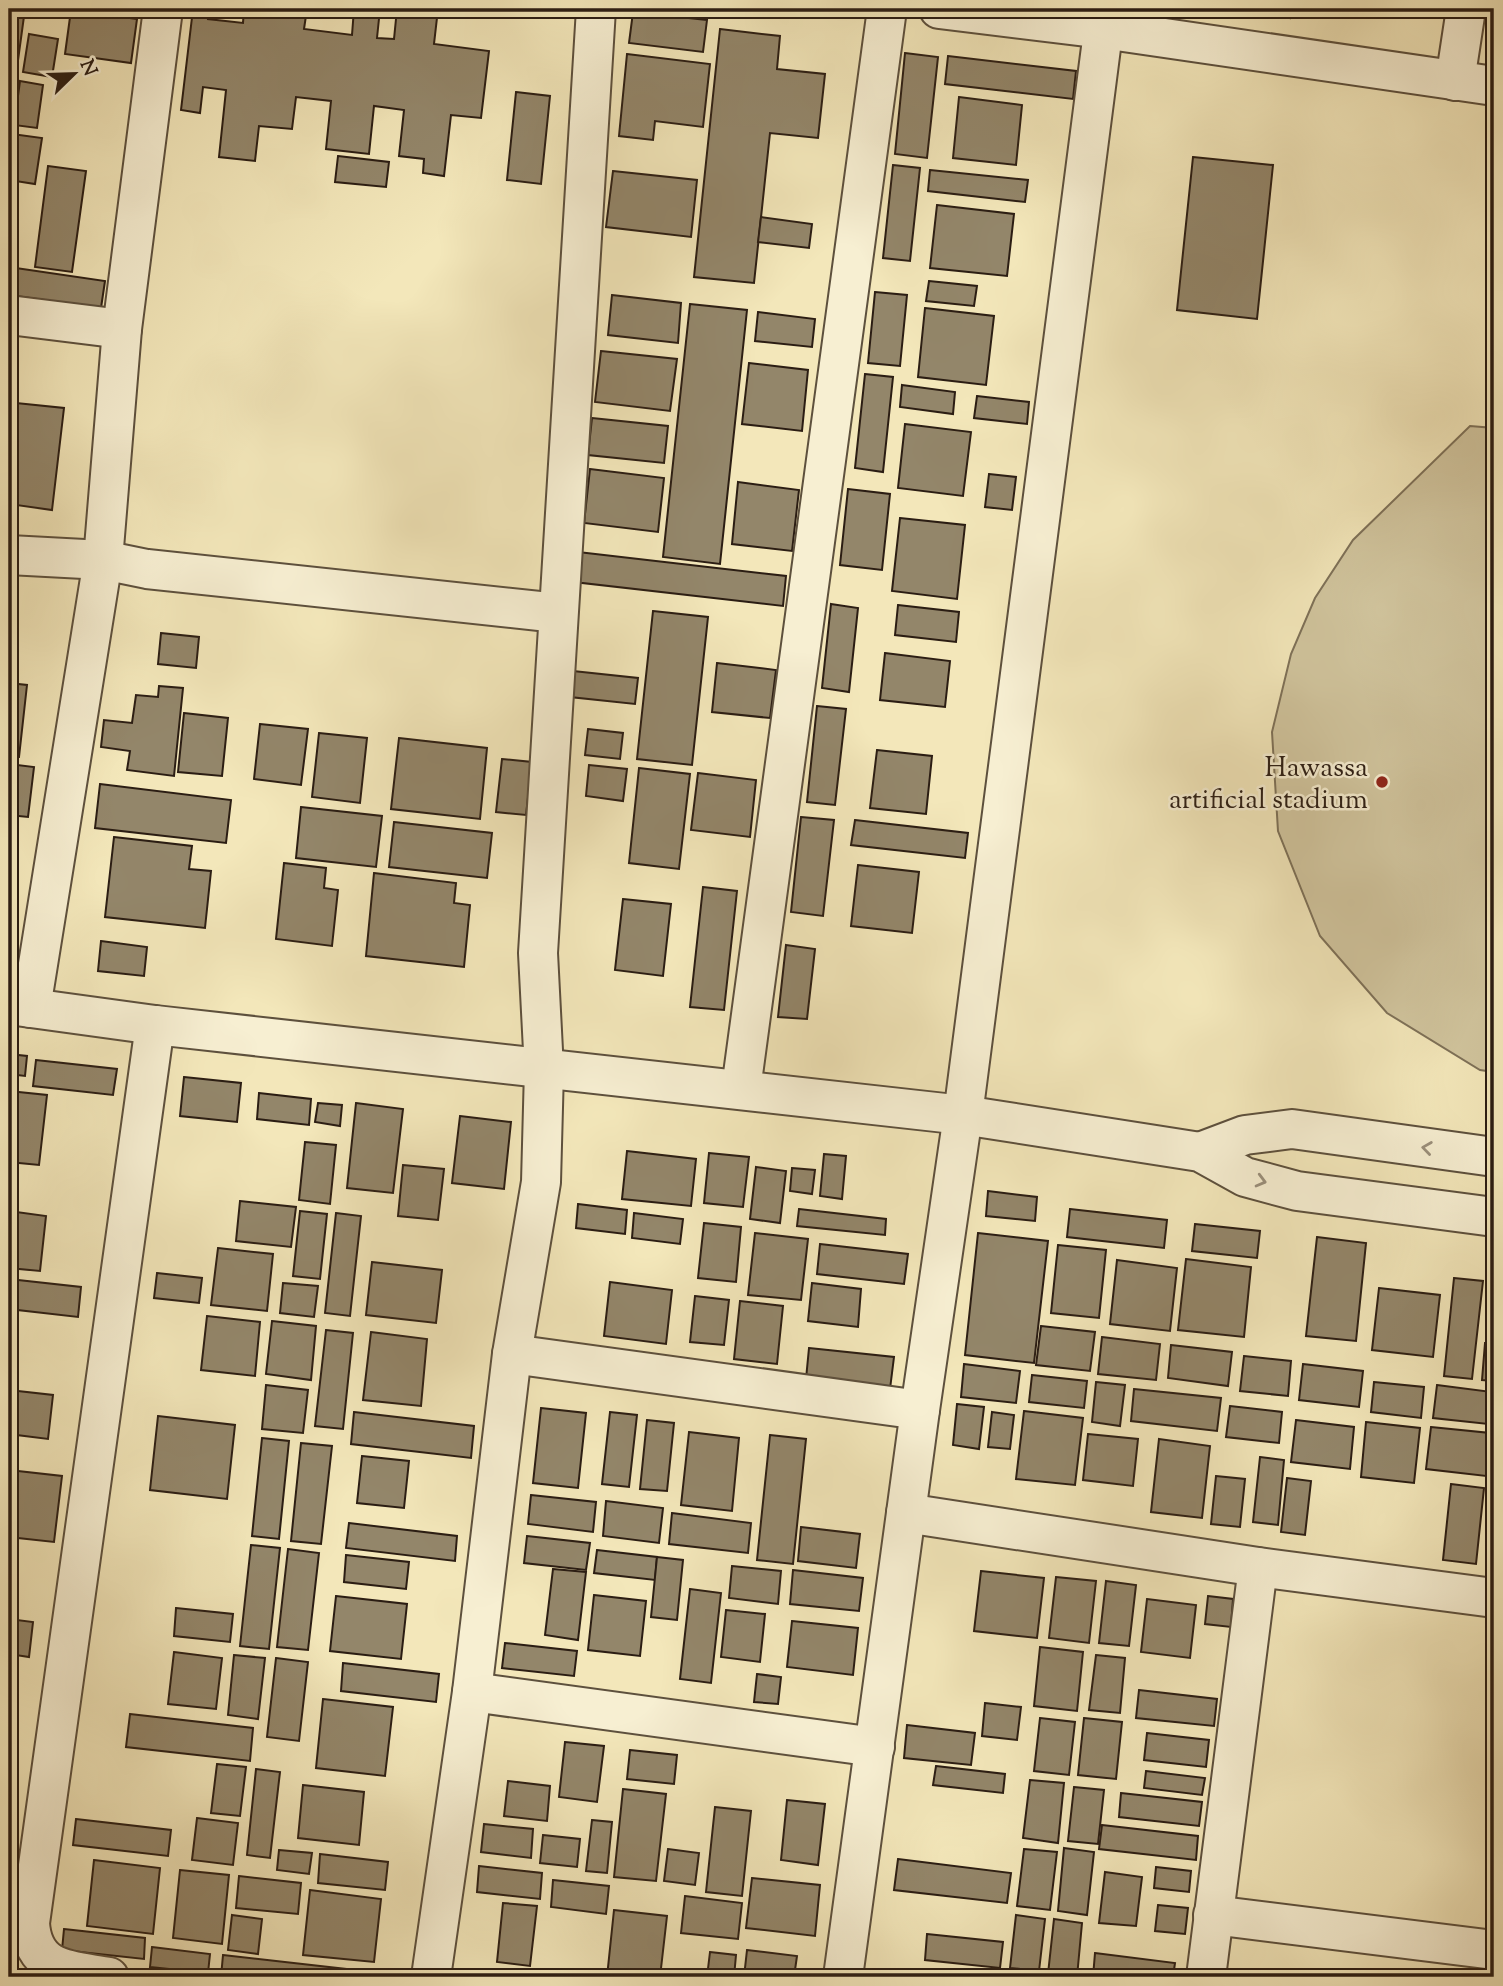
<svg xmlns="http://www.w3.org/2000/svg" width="1503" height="1986" viewBox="0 0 1503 1986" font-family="'Sorts Mill Goudy',serif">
	<rect width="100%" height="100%" fill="#f3e7ba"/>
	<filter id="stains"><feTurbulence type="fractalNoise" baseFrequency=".00286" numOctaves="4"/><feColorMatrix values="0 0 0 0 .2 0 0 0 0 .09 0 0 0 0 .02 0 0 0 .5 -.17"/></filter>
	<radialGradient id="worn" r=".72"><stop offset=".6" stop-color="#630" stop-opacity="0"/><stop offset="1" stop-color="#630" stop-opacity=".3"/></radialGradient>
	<!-- green -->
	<polygon fill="#d1c59e" stroke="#7e7158" stroke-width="2" points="1470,426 1494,428 1494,1072 1480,1070 1387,1013 1320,936 1278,831 1272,732 1291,654 1315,598 1353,540"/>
	<!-- building -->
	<g fill="#93866a" stroke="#2b1d13" stroke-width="2">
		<polygon points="9,9 25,9 10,119 9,119"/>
		<polygon points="193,9 209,9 208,19 243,23 244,9 307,9 304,29 352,35 354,9 380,9 377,38 394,39 397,9 438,9 434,44 489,51 481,118 451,115 444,176 423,173 424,159 399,156 404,110 374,106 369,154 326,149 331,101 296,97 292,129 259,126 255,161 219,157 226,90 203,87 200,113 181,110"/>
		<polygon points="1258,9 1291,9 1290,18 1257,13"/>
		<polygon points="71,10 137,19 131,63 65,54"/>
		<polygon points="633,12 707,20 703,52 629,43"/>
		<polygon points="720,29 780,36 777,69 825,74 818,138 770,133 754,283 694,277"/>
		<polygon points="29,34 58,39 52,77 23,72"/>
		<polygon points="905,53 938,57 927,158 895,154"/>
		<polygon points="627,54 710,64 703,127 655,121 653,140 619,136"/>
		<polygon points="948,56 1076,71 1073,99 945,84"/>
		<polygon points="20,81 43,85 37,128 14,125"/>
		<polygon points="516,92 550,96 541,184 507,180"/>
		<polygon points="959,97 1022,105 1016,165 953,158"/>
		<polygon points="12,134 42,138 35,184 9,180"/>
		<polygon points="338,156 389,162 386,187 335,182"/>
		<polygon points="1193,157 1273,165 1257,319 1177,310"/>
		<polygon points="893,165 920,168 910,261 883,258"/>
		<polygon points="48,166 86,171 72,272 35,267"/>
		<polygon points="930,170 1028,180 1025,202 928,191"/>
		<polygon points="613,171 697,180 691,237 606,227"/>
		<polygon points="937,205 1014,214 1007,276 930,268"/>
		<polygon points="761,217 812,224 809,248 758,242"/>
		<polygon points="9,267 105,281 101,308 9,295"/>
		<polygon points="929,281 977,286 974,306 926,301"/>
		<polygon points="875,292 907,295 900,366 868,363"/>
		<polygon points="612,295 681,303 678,343 608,335"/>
		<polygon points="690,304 747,310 720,564 663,557"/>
		<polygon points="925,308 994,316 986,385 918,377"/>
		<polygon points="758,312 815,319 812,347 755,341"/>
		<polygon points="601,351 677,359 670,411 595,402"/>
		<polygon points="749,363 808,370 802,431 742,424"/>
		<polygon points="865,374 893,377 883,472 855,468"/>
		<polygon points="902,385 955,392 953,414 900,407"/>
		<polygon points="977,396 1029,402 1027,424 974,418"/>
		<polygon points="16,403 64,408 52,510 9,504 9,469"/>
		<polygon points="592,418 668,426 664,463 588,455"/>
		<polygon points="905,424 971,432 963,496 898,488"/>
		<polygon points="590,469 664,478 658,532 584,523"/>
		<polygon points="989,474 1016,477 1012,510 985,507"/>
		<polygon points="738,482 799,490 792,551 732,544"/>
		<polygon points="848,489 890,494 882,570 840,565"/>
		<polygon points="900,518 965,525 957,599 892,591"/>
		<polygon points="578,552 786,576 783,606 574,582"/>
		<polygon points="831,604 858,608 849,692 822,688"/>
		<polygon points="898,605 959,612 956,642 895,635"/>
		<polygon points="653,611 708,617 692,765 637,759"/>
		<polygon points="161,633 199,637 196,668 158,664"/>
		<polygon points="885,653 950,661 945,707 880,700"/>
		<polygon points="717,663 776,670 770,718 712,712"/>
		<polygon points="573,671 638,678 635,704 570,697"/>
		<polygon points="9,683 27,685 19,757 9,756"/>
		<polygon points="159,686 183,688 174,776 127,770 130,751 101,747 104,720 132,723 136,695 158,697"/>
		<polygon points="817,706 846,709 835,805 807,802"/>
		<polygon points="184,713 228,718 222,776 178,772"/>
		<polygon points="260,724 308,729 301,785 254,779"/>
		<polygon points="588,729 623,733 620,759 585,755"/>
		<polygon points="319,733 367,738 360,803 312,797"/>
		<polygon points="399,738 487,748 480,819 391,809"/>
		<polygon points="877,750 932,756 926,814 870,808"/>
		<polygon points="502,759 532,762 526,815 496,812"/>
		<polygon points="9,764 34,767 28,817 9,815"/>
		<polygon points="589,765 627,769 623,801 586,796"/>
		<polygon points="639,768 690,774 679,869 629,863"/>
		<polygon points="698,773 756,780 750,837 691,830"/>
		<polygon points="100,784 231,800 226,843 95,828"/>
		<polygon points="301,807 382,816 376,867 296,858"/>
		<polygon points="801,817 834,820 823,916 791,912"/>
		<polygon points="855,820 968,833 965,858 851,845"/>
		<polygon points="394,822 492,833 487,878 389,867"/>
		<polygon points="9,823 13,823 9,856"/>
		<polygon points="114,837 192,846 189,869 211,871 205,928 105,917"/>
		<polygon points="284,863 326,868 324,888 338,890 332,946 276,939"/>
		<polygon points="858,865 919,872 912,933 851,926"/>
		<polygon points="374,873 456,883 454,903 470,905 464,967 366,956"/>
		<polygon points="703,887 737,891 724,1010 690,1007"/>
		<polygon points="623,899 671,904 663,976 615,970"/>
		<polygon points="101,941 147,947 144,976 98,971"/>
		<polygon points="786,945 815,949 807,1019 778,1017"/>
		<polygon points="9,1054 27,1056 25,1076 9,1074"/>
		<polygon points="36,1060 117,1069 113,1095 33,1086"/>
		<polygon points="184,1077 241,1083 237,1122 180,1116"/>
		<polygon points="9,1091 47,1095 39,1165 9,1162"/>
		<polygon points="259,1093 311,1099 309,1125 257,1119"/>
		<polygon points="318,1103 342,1105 340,1126 315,1122"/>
		<polygon points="356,1103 403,1109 393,1193 347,1188"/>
		<polygon points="460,1116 511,1122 504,1189 452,1183"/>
		<polygon points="305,1142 336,1145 330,1204 299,1200"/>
		<polygon points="627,1151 696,1159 691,1206 622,1199"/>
		<polygon points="709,1153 749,1157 743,1207 704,1203"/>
		<polygon points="824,1154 846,1156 842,1199 820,1196"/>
		<polygon points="403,1165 444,1169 438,1220 398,1216"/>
		<polygon points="756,1167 786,1171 780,1223 750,1219"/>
		<polygon points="792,1168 815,1170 812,1194 790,1191"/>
		<polygon points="988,1191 1037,1197 1035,1221 986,1216"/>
		<polygon points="240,1201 296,1207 291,1247 236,1241"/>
		<polygon points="578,1204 627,1210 625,1234 576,1228"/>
		<polygon points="799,1209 886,1219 885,1235 797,1226"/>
		<polygon points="1070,1209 1167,1220 1164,1248 1067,1237"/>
		<polygon points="9,1211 46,1216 40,1271 9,1268"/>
		<polygon points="300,1211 327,1214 320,1279 293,1276"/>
		<polygon points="336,1213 361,1216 350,1316 325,1313"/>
		<polygon points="634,1213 683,1219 680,1244 632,1238"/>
		<polygon points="704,1223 741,1227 736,1282 698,1278"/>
		<polygon points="1195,1224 1260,1231 1257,1258 1192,1251"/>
		<polygon points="755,1233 808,1239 801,1300 748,1295"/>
		<polygon points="978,1233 1048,1241 1034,1363 965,1355"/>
		<polygon points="1317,1237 1366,1243 1356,1341 1306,1336"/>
		<polygon points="820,1244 908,1254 904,1284 817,1274"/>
		<polygon points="1058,1245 1106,1250 1099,1318 1051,1313"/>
		<polygon points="218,1248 273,1254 267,1311 211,1305"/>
		<polygon points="1186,1259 1251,1267 1244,1337 1178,1330"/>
		<polygon points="1117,1260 1177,1268 1170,1331 1110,1324"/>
		<polygon points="372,1262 442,1270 436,1323 366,1315"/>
		<polygon points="157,1273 202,1278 199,1303 154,1298"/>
		<polygon points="1454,1278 1483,1281 1472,1379 1444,1376"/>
		<polygon points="9,1279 81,1287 78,1317 9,1309"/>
		<polygon points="610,1282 672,1290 666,1344 604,1336"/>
		<polygon points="283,1283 318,1286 314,1317 280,1313"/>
		<polygon points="812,1283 861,1289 858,1327 808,1321"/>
		<polygon points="1379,1288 1440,1295 1433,1357 1372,1350"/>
		<polygon points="695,1296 729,1300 724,1345 690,1342"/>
		<polygon points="740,1301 783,1306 777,1364 734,1359"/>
		<polygon points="207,1316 260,1322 255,1376 201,1370"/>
		<polygon points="272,1321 316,1326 311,1380 266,1374"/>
		<polygon points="1041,1326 1095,1332 1090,1371 1036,1365"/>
		<polygon points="326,1330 353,1333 343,1429 315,1426"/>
		<polygon points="371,1332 427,1339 421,1406 363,1400"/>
		<polygon points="1102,1337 1160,1344 1156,1380 1098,1374"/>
		<polygon points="1485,1343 1494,1344 1494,1381 1482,1380"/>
		<polygon points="1171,1345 1232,1352 1228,1386 1168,1378"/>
		<polygon points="809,1348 894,1357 890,1389 806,1379"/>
		<polygon points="1244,1356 1291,1361 1288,1396 1240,1391"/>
		<polygon points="964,1364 1020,1371 1016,1403 961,1397"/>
		<polygon points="1303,1364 1363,1371 1359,1407 1299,1400"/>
		<polygon points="1032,1375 1087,1381 1084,1408 1029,1402"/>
		<polygon points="1096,1382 1125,1385 1120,1426 1092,1422"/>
		<polygon points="1374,1382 1424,1387 1421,1418 1371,1412"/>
		<polygon points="266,1385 308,1390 303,1433 262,1429"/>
		<polygon points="1437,1385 1492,1392 1488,1424 1433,1418"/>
		<polygon points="1134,1389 1221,1398 1217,1431 1131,1421"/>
		<polygon points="9,1390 53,1395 48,1439 9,1434"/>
		<polygon points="957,1404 984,1407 979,1449 953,1445"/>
		<polygon points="1230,1406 1282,1412 1279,1443 1226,1437"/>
		<polygon points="541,1408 586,1413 578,1488 533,1483"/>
		<polygon points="1024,1411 1083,1418 1075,1485 1016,1479"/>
		<polygon points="354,1412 474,1426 471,1458 351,1444"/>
		<polygon points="610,1412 637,1415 629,1487 602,1484"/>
		<polygon points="992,1412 1014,1415 1010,1449 988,1447"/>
		<polygon points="158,1416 235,1425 227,1499 150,1490"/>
		<polygon points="647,1420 674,1423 667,1491 640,1489"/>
		<polygon points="1296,1420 1354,1427 1350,1469 1291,1462"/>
		<polygon points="1366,1422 1420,1428 1414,1483 1361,1477"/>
		<polygon points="1431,1427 1490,1433 1486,1476 1426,1469"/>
		<polygon points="689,1432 739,1438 732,1511 681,1505"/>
		<polygon points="1088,1434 1138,1439 1133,1486 1083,1480"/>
		<polygon points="770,1435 806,1439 793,1564 757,1560"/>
		<polygon points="262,1438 289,1441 279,1539 252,1536"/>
		<polygon points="1159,1439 1210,1446 1202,1518 1151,1512"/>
		<polygon points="301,1443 332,1446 321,1544 291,1541"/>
		<polygon points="362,1456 409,1461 404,1508 357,1503"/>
		<polygon points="1260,1457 1284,1460 1278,1525 1253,1522"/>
		<polygon points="9,1470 62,1476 54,1542 9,1537"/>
		<polygon points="1216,1476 1245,1479 1240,1527 1211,1524"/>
		<polygon points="1287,1478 1311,1481 1305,1535 1281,1532"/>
		<polygon points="1451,1484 1484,1488 1476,1564 1443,1560"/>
		<polygon points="531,1495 596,1502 593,1532 528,1524"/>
		<polygon points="606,1501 663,1508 659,1543 603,1536"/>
		<polygon points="672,1513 751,1523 748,1553 669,1544"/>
		<polygon points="349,1523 457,1536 455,1561 346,1548"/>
		<polygon points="801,1527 860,1534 856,1568 798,1561"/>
		<polygon points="527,1536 590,1543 586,1570 524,1563"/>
		<polygon points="251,1545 280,1548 269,1649 240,1646"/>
		<polygon points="288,1549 319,1553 308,1650 277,1647"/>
		<polygon points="597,1550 657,1557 655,1580 594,1573"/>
		<polygon points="346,1555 409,1562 406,1589 344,1582"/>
		<polygon points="657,1557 683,1560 677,1620 651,1617"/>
		<polygon points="732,1566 781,1571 778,1604 729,1598"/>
		<polygon points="553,1569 586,1572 578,1640 545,1635"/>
		<polygon points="793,1570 863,1578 859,1611 790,1604"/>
		<polygon points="981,1571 1044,1578 1037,1638 974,1631"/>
		<polygon points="1056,1577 1096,1581 1089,1643 1049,1638"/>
		<polygon points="1106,1581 1136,1585 1129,1646 1099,1643"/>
		<polygon points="690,1589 721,1593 711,1683 680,1679"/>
		<polygon points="594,1595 646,1601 640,1656 588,1650"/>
		<polygon points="336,1596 407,1604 401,1659 330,1651"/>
		<polygon points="1208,1596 1233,1599 1231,1627 1205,1624"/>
		<polygon points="1147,1599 1196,1605 1190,1658 1141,1652"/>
		<polygon points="176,1608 233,1614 230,1642 174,1636"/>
		<polygon points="726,1610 765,1614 760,1662 721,1657"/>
		<polygon points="9,1619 33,1622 29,1657 9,1654"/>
		<polygon points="792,1621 858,1628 853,1675 787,1667"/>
		<polygon points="505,1643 577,1651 574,1676 502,1668"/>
		<polygon points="1040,1647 1083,1652 1077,1711 1034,1706"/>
		<polygon points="174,1652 222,1658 216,1709 168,1704"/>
		<polygon points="234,1655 265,1658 258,1719 228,1715"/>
		<polygon points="1096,1655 1125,1658 1120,1713 1089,1710"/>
		<polygon points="276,1658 308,1662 299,1741 267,1737"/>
		<polygon points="343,1663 439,1674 436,1702 341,1691"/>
		<polygon points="757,1674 781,1677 778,1704 754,1702"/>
		<polygon points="1139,1690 1217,1699 1214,1726 1136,1718"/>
		<polygon points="323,1699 393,1707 385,1776 316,1768"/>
		<polygon points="985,1703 1021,1707 1017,1740 982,1736"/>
		<polygon points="130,1714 253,1728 250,1761 126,1747"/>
		<polygon points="1040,1718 1075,1722 1069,1775 1034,1771"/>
		<polygon points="1084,1718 1122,1722 1116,1779 1078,1775"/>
		<polygon points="907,1725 975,1733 971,1765 904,1758"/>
		<polygon points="1147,1733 1209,1740 1206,1767 1144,1760"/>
		<polygon points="565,1742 604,1746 597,1802 559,1797"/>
		<polygon points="630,1750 677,1755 674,1784 627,1779"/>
		<polygon points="217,1764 246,1767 240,1816 211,1813"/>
		<polygon points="936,1766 1005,1774 1003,1793 933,1785"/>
		<polygon points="256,1769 280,1772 270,1858 247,1855"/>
		<polygon points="1146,1771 1205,1778 1202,1795 1144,1788"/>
		<polygon points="1030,1780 1064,1783 1058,1843 1023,1838"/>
		<polygon points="508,1781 550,1786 547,1821 504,1816"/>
		<polygon points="303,1785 364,1792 359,1845 298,1838"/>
		<polygon points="1074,1787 1104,1790 1098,1844 1068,1841"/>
		<polygon points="623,1789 666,1794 656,1881 614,1877"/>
		<polygon points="1121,1793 1202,1802 1199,1826 1119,1817"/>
		<polygon points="787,1800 825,1804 818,1865 781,1860"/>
		<polygon points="715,1807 751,1811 742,1896 706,1892"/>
		<polygon points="197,1818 238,1823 233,1865 192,1860"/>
		<polygon points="76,1819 171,1830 168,1856 73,1845"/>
		<polygon points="592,1820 612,1822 607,1873 586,1871"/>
		<polygon points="484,1824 533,1829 531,1858 481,1852"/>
		<polygon points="1102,1825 1198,1836 1196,1860 1099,1849"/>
		<polygon points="543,1835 580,1839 577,1867 540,1863"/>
		<polygon points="1064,1848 1094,1852 1087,1915 1058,1911"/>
		<polygon points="668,1849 699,1853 695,1885 664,1881"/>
		<polygon points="1024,1849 1057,1852 1050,1910 1017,1906"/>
		<polygon points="279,1850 312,1853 309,1874 277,1870"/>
		<polygon points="320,1854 388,1862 385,1890 318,1883"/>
		<polygon points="898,1859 1011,1873 1007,1903 894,1890"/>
		<polygon points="94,1860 160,1868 153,1934 87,1926"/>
		<polygon points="479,1866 542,1873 540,1899 477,1892"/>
		<polygon points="1156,1867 1191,1871 1189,1892 1154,1888"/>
		<polygon points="180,1870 229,1875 222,1944 173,1938"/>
		<polygon points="1105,1872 1142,1877 1136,1926 1099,1923"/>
		<polygon points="239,1876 301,1883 298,1914 236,1908"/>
		<polygon points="752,1878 820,1885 815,1936 746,1928"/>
		<polygon points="553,1880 609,1886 606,1914 551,1907"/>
		<polygon points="310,1890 381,1899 374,1962 303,1955"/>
		<polygon points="685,1896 742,1903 738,1939 681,1933"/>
		<polygon points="503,1903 537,1906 530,1966 497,1962"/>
		<polygon points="1158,1905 1188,1908 1185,1934 1155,1931"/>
		<polygon points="614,1910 667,1916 660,1977 607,1977"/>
		<polygon points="232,1915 262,1919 258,1954 228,1950"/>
		<polygon points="1016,1915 1045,1919 1039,1971 1010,1968"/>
		<polygon points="1054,1919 1082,1923 1077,1977 1048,1974"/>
		<polygon points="64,1929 145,1938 144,1959 62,1950"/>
		<polygon points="927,1934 1003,1942 1000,1968 925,1960"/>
		<polygon points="152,1947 210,1954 208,1973 150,1967"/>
		<polygon points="747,1950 797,1956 794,1977 744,1977"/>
		<polygon points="710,1952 736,1955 734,1977 707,1977"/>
		<polygon points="1095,1953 1175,1963 1173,1977 1093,1977"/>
		<polygon points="223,1955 399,1975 399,1977 221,1977"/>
		<polygon points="928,1969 997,1976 997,1977 927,1977"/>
	</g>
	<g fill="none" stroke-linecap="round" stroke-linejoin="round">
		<defs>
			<g id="minor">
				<polyline points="939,9 1103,29 1494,86"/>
				<polyline points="1455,81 1466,9"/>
				<polyline points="9,315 122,329"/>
				<polyline points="9,555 103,560 147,569 558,613"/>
				<polyline points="9,1005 155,1025 963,1115 1200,1152 1245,1177 1297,1191 1494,1217"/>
				<polyline points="31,1008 103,560 122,329 163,9"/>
				<polyline points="741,1089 887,9"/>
				<polyline points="1200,1152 1245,1135 1292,1129 1494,1157"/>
				<polyline points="512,1354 920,1410"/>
				<polyline points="906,1513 1258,1567 1494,1598"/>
				<polyline points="472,1692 875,1747"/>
				<polyline points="1213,1915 1494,1950"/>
				<path d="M109 1977C71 1970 33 1972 30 1923L155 1025"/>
				<polyline points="431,1977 472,1692 512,1354 541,1182 544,1070 538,953 596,9"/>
				<polyline points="843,1977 920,1410 963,1115 1106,9"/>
				<polyline points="1206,1977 1258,1567"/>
			</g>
		</defs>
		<!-- minor casing -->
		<use href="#minor" stroke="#5d503d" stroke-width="42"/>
		<!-- minor -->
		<use href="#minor" stroke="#f7efd2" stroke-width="38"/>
	</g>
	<!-- one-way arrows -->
	<defs><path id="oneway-chevron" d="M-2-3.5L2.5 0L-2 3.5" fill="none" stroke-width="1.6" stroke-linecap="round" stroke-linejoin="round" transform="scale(1.75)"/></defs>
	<g stroke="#9b907c">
		<use href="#oneway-chevron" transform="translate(1427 1148) rotate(-172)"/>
		<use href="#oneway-chevron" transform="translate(1261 1181) rotate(15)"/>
	</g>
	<!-- markers -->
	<circle fill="#8f2418" stroke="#f7efd2" stroke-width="2.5" cx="1382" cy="782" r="7"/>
	<g text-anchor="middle" stroke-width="5" stroke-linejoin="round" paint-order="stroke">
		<!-- poi labels -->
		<g font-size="28" fill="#2b1d13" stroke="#f7efd2" text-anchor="end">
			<text x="1368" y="776">Hawassa<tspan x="1368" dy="32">artificial stadium</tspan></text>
		</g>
	</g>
	<!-- margin -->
	<rect width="1503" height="1986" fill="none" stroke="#f3e7ba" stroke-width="35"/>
	<rect x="10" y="10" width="1482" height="1965" fill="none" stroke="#2b1d13" stroke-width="3.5"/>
	<rect x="18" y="18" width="1468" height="1951" fill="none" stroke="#2b1d13" stroke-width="2"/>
	<!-- north arrow -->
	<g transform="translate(74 74) rotate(67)" stroke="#f7efd2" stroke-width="5" paint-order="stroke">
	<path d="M0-5L12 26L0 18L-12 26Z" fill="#2b1d13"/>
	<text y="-10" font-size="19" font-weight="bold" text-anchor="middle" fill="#2b1d13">N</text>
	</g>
	<rect width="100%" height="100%" filter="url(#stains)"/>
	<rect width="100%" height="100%" fill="url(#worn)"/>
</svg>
